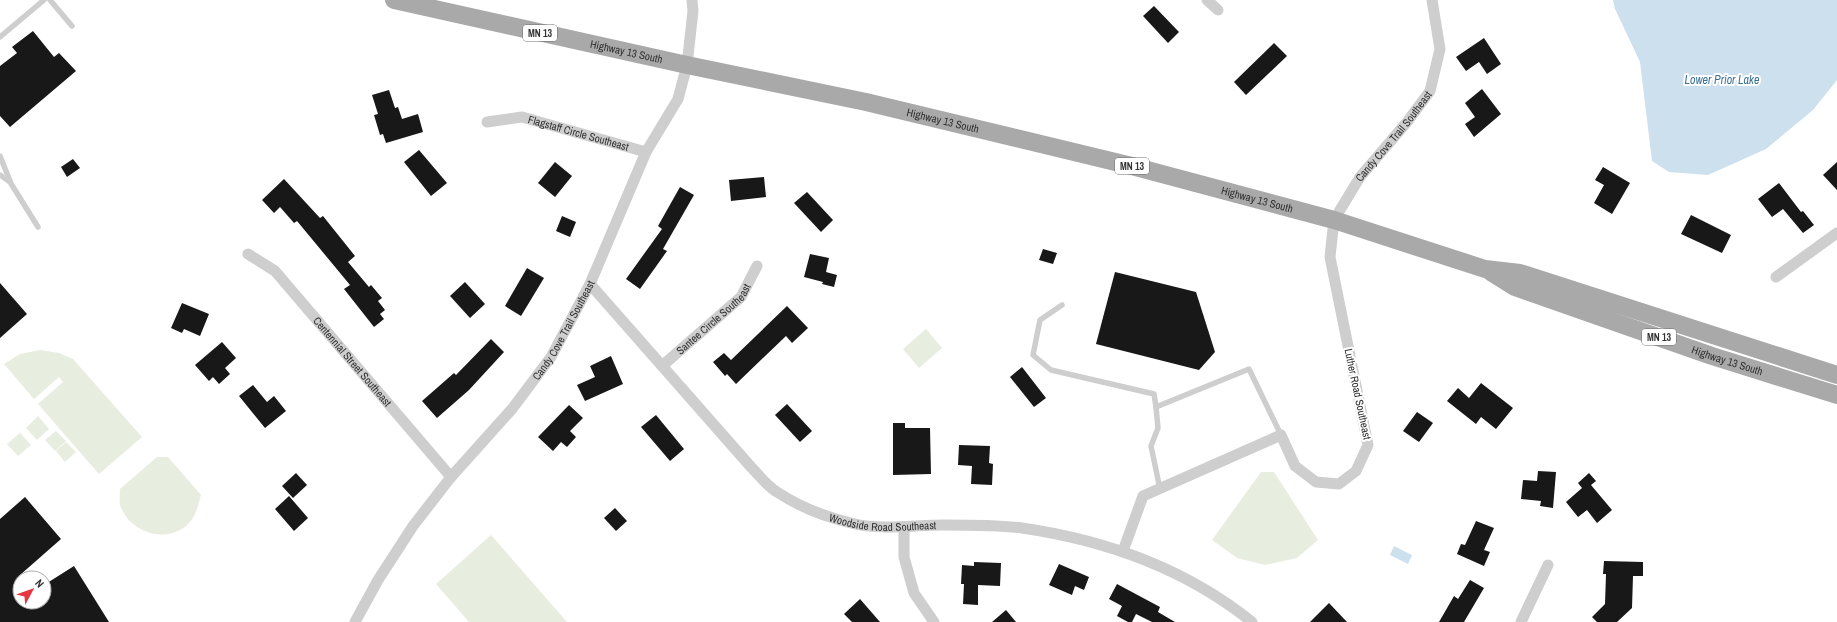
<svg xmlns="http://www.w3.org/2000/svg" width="1837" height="622" viewBox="0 0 1837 622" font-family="'Archivo Narrow',sans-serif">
	<rect width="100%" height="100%" fill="#fff"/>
	<!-- green -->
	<g fill="#e7eee0">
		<polygon points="926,329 942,348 919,368 903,349"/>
		<polygon points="40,350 59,353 73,359 142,437 99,474 38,404 63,382 59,377 34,399 4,364 20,354"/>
		<polygon points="38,416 49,429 37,440 26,428"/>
		<polygon points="56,431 66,441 55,451 45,440"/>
		<polygon points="20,433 31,445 18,456 7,444"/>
		<polygon points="66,442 76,452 65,462 56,451"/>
		<path d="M157 457H168L201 495C199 502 197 511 193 518 177 542 144 538 127 518 125 514 121 509 120 505 119 499 120 494 120 489Z"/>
		<polygon points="1261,472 1274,472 1318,540 1297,558 1265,565 1237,558 1212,540"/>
		<polygon points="491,535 567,622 469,622 436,584"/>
	</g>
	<!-- water -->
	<g fill="#cde0ed">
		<polygon points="1613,0 1837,0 1837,80 1813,110 1766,149 1708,175 1669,172 1652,161 1640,62 1615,9"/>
		<polygon points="1394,546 1412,555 1408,564 1390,555"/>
	</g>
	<!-- building -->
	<g fill="#181818">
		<polygon points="1154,6 1179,32 1168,43 1143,16"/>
		<polygon points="33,31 54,57 59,53 76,71 10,127 0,116 0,66 17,53 12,47"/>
		<polygon points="1484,38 1501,64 1487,74 1479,62 1466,71 1456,57"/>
		<polygon points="1274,43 1287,56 1246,95 1234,82"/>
		<polygon points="1482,89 1501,114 1474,137 1465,124 1475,117 1465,103"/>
		<polygon points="389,90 395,108 398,107 402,119 418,114 423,132 386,143 383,134 380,135 374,115 378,114 372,95"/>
		<polygon points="419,150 447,183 431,196 404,162"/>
		<polygon points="73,159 80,168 67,177 61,167"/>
		<polygon points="555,162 572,176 555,197 538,183"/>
		<polygon points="1837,162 1837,190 1823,175"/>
		<polygon points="1603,167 1630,183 1612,214 1594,203 1604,185 1595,180"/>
		<polygon points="764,177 766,197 731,201 729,180"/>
		<polygon points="284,179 320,218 323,216 355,256 348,262 369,287 371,285 382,298 378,301 385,310 380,314 384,319 374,327 344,289 350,285 297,221 294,223 280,207 274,213 262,200"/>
		<polygon points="1779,183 1801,212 1803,211 1814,225 1803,233 1783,209 1772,217 1758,199"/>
		<polygon points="680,187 694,195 663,249 667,251 640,289 626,279 662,229 658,226"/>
		<polygon points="807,192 833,220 821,232 794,203"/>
		<polygon points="1691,215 1731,235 1722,253 1681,234"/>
		<polygon points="562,216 576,222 570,237 556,231"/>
		<polygon points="1043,249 1057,253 1053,264 1039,260"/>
		<polygon points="810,254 829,258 826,272 837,275 834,287 822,284 823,282 804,277"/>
		<polygon points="527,268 544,278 521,316 505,306"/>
		<polygon points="1115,272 1196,292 1215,352 1199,370 1096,344"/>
		<polygon points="465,282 485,304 470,318 450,296"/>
		<polygon points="0,283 27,314 0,338"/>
		<polygon points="182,303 209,314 200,336 184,329 182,333 171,328"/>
		<polygon points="787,306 808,328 792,343 786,336 736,384 727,374 725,376 713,362 724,353 731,360"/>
		<polygon points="491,339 504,352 469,390 437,418 422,401 454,373 456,375"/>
		<polygon points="222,342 236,358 225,368 230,374 219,384 213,377 209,381 195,365"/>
		<polygon points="611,356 623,384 585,401 577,385 595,377 590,366"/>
		<polygon points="1022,367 1046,398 1034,407 1010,377"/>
		<polygon points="1481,383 1513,408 1496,429 1481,417 1476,424 1447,401 1458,388 1469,398"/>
		<polygon points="253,385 267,402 274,396 286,411 265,428 239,396"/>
		<polygon points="787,404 812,431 800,442 775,415"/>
		<polygon points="569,405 583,418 570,431 576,437 567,447 561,442 553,451 538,437"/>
		<polygon points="1417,412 1433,423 1419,442 1403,431"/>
		<polygon points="656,415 684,449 670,461 641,427"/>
		<polygon points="893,423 905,423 905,428 930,428 931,474 893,475"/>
		<polygon points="959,445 990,446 989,463 993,464 992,485 971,484 972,466 958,465"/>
		<polygon points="1538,471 1556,472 1553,508 1540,506 1541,501 1521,499 1523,480 1537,481"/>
		<polygon points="296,473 307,485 293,498 282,486"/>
		<polygon points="1589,473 1596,481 1591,485 1612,510 1597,523 1587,510 1578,517 1566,502 1582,488 1578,483"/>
		<polygon points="289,496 308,518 294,531 275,509"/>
		<polygon points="25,497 61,539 20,575 20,602 44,602 44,585 74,566 109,622 0,622 0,519"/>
		<polygon points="615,508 627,521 616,531 604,518"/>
		<polygon points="1476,521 1494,528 1484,550 1490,552 1484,566 1457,554 1461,544 1465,545"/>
		<polygon points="1604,561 1643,562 1643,576 1633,576 1632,608 1617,622 1597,622 1592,617 1605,604 1606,574 1603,574"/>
		<polygon points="974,562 1001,563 1000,586 978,585 978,605 963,604 964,584 961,584 962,565 974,566"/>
		<polygon points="1059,564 1089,577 1084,590 1075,586 1072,595 1049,585"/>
		<polygon points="1470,580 1484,588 1464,622 1439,622 1454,596 1458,599"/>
		<polygon points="1117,584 1160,607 1158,612 1175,622 1152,622 1136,614 1132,622 1128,622 1117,616 1122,606 1109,599"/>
		<polygon points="860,599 880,622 852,622 844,614"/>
		<polygon points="1329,603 1347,622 1310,622"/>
		<polygon points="1006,610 1016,622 992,622"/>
	</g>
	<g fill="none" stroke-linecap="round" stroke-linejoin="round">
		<!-- lane -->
		<g stroke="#cecece" stroke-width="5.5">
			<polyline points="50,0 72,26"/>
			<polyline points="0,37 44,0"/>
			<polyline points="0,156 10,181"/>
			<polyline points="0,175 10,182 38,227"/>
			<polyline points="1062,305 1040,320 1033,355 1051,370 1154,394 1156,407"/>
			<polyline points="1160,489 1151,446 1158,428 1156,407 1249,369 1281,435"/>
		</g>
		<!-- street -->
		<g stroke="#cecece" stroke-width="11">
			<polyline points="1207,0 1218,10"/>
			<path id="s1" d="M487 122 522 117 646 152"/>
			<path id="s2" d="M248 254 275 271 451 477"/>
			<polyline points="1776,277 1837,233"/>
			<path id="s3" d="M590 284 751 467C759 475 767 486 777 492 800 507 828 518 855 524 882 530 915 525 943 525 966 525 999 525 1022 528 1105 540 1186 569 1252 622"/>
			<path id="s4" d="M662 366 741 297 757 266"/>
			<polyline points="904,527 904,557 914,593 934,622"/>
			<path id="s5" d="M1123 551 1143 496 1281 435 1295 466 1316 482 1339 484 1356 471 1368 445 1330 257 1334 220 1360 177 1407 122 1430 91 1440 49 1432 0"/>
			<path id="s6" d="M355 622 378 580 413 526 451 477 512 409 551 357 590 284 646 152 678 99 687 65 693 11 692 0"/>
			<polyline points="1521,622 1548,565"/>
		</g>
		<!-- primary -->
		<g stroke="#a9a9a9" stroke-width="18">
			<path id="s7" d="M394 0 687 65 866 102 1132 166 1334 220 1485 269 1520 273 1837 375"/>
			<path id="s8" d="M1491 272 1515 287 1589 313 1712 356 1837 395"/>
		</g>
	</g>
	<g text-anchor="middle" stroke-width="4" stroke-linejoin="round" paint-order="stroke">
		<!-- shield labels -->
		<g fill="#fff" stroke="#6f6f6f" stroke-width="1">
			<rect x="523" y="25" width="34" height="16" rx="3"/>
			<rect x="1115" y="158" width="34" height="16" rx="3"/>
			<rect x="1642" y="329" width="34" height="16" rx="3"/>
		</g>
		<g font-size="10" font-weight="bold" fill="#313131">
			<text x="540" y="37">MN 13</text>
			<text x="1132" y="170">MN 13</text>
			<text x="1659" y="341">MN 13</text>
		</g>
		<!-- street labels -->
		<g font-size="11" fill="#313131" stroke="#fff">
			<text dy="4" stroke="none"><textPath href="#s7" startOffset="238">Highway 13 South</textPath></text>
			<text dy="4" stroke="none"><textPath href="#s7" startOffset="562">Highway 13 South</textPath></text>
			<text dy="4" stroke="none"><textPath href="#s1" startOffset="94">Flagstaff Circle Southeast</textPath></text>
			<text dy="4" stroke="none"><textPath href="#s5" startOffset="675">Candy Cove Trail Southeast</textPath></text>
			<text dy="4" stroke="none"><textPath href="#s7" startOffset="886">Highway 13 South</textPath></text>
			<text dy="4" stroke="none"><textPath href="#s4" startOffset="70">Santee Circle Southeast</textPath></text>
			<text dy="4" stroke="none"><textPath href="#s6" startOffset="360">Candy Cove Trail Southeast</textPath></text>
			<text dy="4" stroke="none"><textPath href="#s8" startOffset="253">Highway 13 South</textPath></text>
			<text dy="4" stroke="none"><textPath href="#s2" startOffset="151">Centennial Street Southeast</textPath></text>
			<text transform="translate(1358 394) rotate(78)" y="4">Luther Road Southeast</text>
			<text dy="4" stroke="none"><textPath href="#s3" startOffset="392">Woodside Road Southeast</textPath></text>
		</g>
		<!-- water labels -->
		<g font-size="12" font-style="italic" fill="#3e7295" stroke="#fff">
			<text x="1722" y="84">Lower Prior Lake</text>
		</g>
	</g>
	<!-- north arrow -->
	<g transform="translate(32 590) rotate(49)"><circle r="19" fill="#ffffff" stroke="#adadad"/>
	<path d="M0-3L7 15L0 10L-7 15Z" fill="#e63641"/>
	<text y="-6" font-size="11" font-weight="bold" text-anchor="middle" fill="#313131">N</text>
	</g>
</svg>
